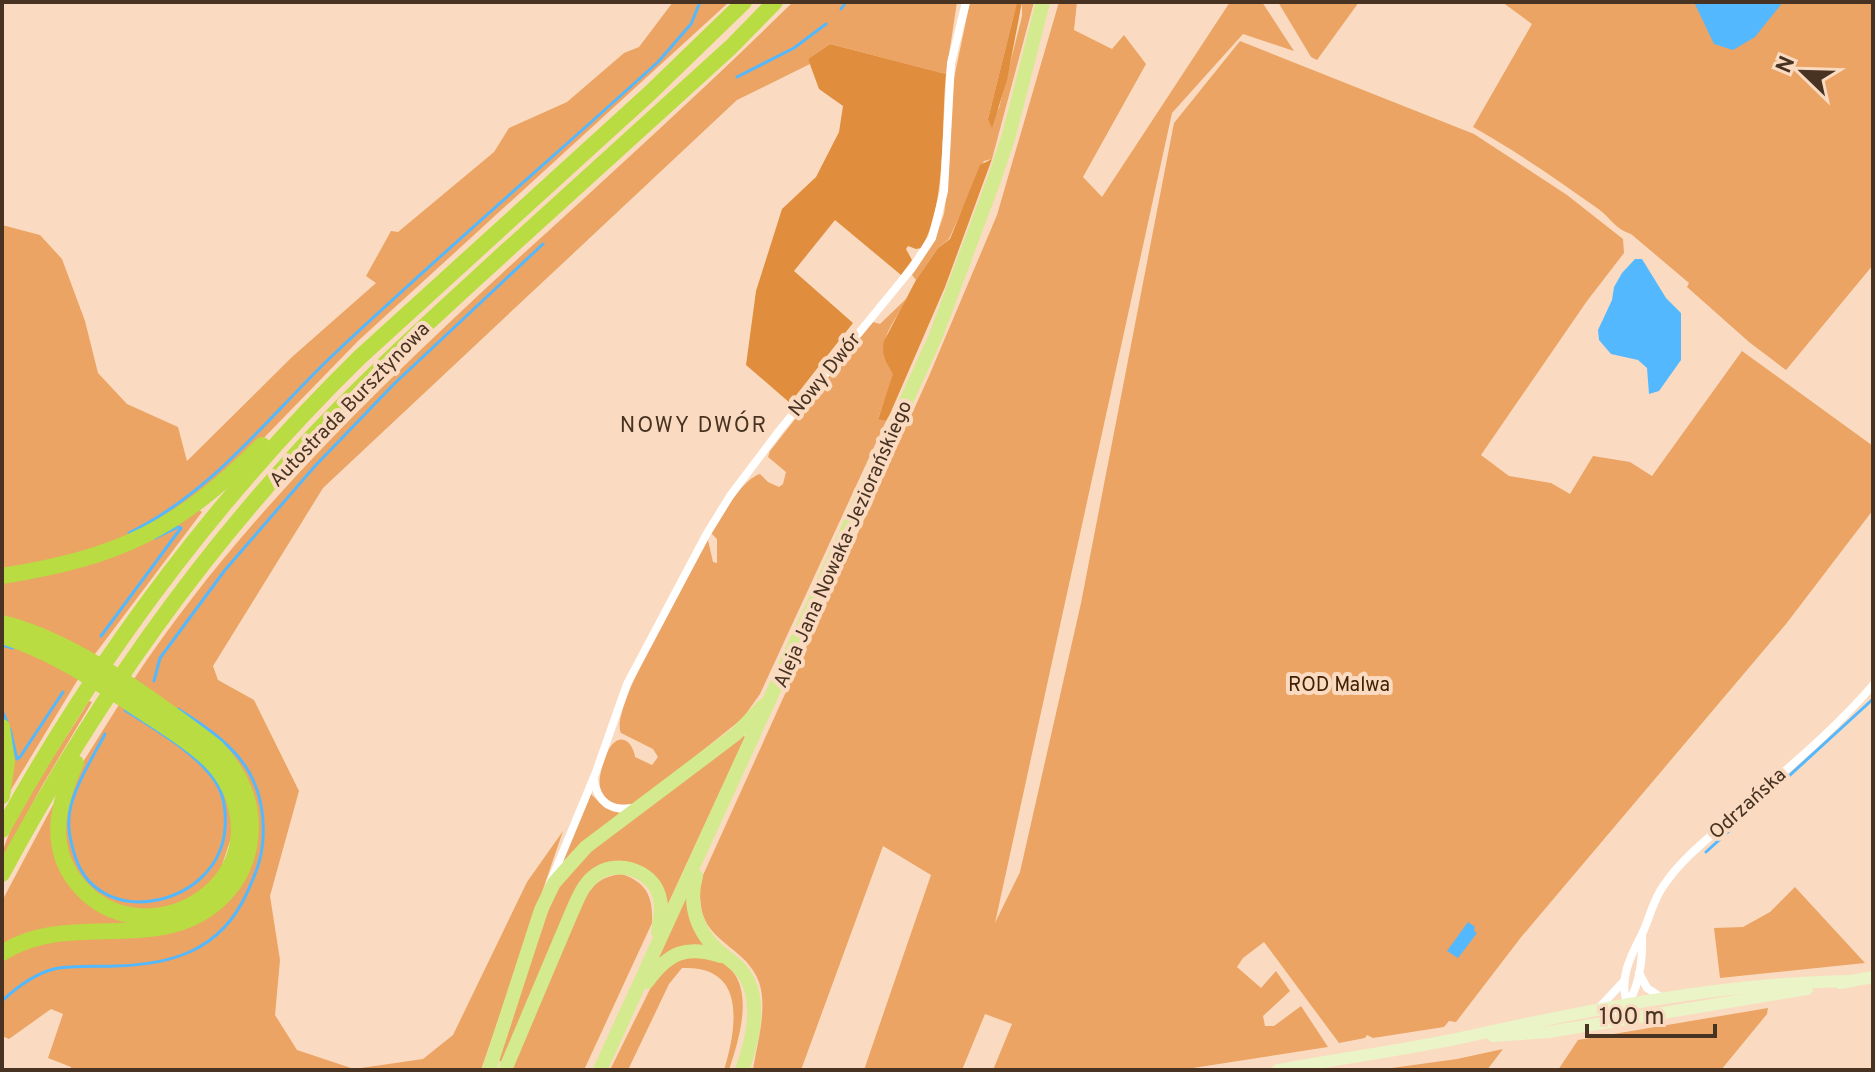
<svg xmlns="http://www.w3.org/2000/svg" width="1875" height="1072" viewBox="0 0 1875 1072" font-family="Overpass,sans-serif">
	<rect width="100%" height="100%" fill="#fadbc1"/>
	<!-- green -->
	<g fill="#eba463">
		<polygon points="673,2 729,2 358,341 250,452 193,502 115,545 2,571 2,225 40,235 62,259 85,321 98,373 127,404 178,427 187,461 292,357 376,283 366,276 391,231 398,232 494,152 509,128 567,102 624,53 639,47"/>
		<path d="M793 2H957L946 74 830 44 808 59 810 64 737 100 323 488 213 666 218 680 254 700 299 791 270 896 280 960 275 1015 297 1050 354 1069 423 1059 453 1035 527 882 563 831 481 1070H71V1067L48 1058 63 1014 51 1009 9 1039 2 1036V960L33 944 192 925 256 814 132 682C239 520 381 385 523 254 614 171 705 88 793 2Z"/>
		<polygon points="970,2 1017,2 988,119 999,108 1022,16 1022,2 1034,2 992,159 984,161 949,239 938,248 916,280 912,275 935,240 944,214 947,192 953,83"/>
		<path d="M1059 2H1077L1074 30 1112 49 1124 35 1146 64 1083 177 1102 197 1230 2H1262L1294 51 1243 34 1172 113 995 923 1020 872 1081 603 1174 123 1240 41 1474 134 1567 195 1623 239 1624 253 1587 301 1481 455 1509 476 1551 483 1570 494 1593 456 1630 462 1652 476 1742 351 1873 446V510L1786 624 1522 936 1456 1022 1449 1021 1444 1027 1373 1038 1367 1035 1365 1038 1339 1043 1264 942 1243 958 1237 967 1261 988 1276 971 1290 991 1263 1016 1265 1026H1274L1301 1006 1328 1047 1180 1070H993L1012 1024 985 1014 962 1070H864L931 875 883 846 801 1070H753C757 1043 768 1009 759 982 747 950 713 944 703 915 700 905 700 894 699 884L929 376 997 215Z"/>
		<polygon points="1278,2 1359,2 1317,60 1311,57"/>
		<path d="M1502 2H1873V265L1786 370 1749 342 1687 287 1689 283 1631 234C1616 230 1610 217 1597 208 1556 179 1516 151 1473 127L1532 24Z"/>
		<path d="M906 299C892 329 872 342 894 374L878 418 886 421 760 694 743 718 636 804C606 808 593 795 603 764 606 756 608 747 615 742 626 734 634 748 635 757L652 765 658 757 653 749 621 733C608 711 693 568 708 540L713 562 717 563V539L711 533C722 516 741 480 760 474L768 482 779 487 783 484 786 472 768 457 770 451 862 334 873 322 880 324Z"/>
		<polygon points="198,509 202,512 92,658 2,618 2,580 31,575"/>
		<polygon points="2,641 80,676 6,798 8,733 2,716"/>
		<path d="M127 691C180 726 255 763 246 838 244 851 239 861 234 872 199 947 110 917 47 930 32 933 15 940 2 948V901L53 805C53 823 52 842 59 859 94 948 227 937 241 841 245 813 238 789 222 767 201 738 154 714 125 694Z"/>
		<path d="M89 701 92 702 42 786 2 859C2 828 71 732 89 701Z"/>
		<polygon points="120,703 205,763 227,795 233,832 221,868 212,881 188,901 147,911 115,905 91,889 71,863 62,827 73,778"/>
		<polygon points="743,735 745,737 668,904 659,882 600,868 504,1063 497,1060 552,900 559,886 586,855"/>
		<polygon points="591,794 605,808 620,813 572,852 561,864"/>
		<path d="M622 874C647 883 653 897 652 923L584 1070H512L584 899C594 883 603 876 622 874Z"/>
		<polygon points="1795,887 1865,963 1720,978 1714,928 1743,927 1770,912"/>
		<path d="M686 892 708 947C686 944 673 948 655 961Z"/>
		<path d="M676 957C687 957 703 955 713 958 760 975 740 1036 729 1070H724C737 1027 747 965 682 968L669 984 628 1070H610L659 971Z"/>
		<polygon points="1768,1008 1767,1014 1721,1070 1558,1070 1578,1040"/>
		<polygon points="1503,1049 1487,1070 1377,1070 1457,1059"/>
	</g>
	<!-- forest -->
	<g fill="#e08e3d">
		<polygon points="1017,2 1022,2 1007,80 992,128 988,119"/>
		<path d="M830 44 946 74C941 124 947 208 921 248L916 249 908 246 906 249 912 260 901 275 835 220 794 271 853 323 790 403 746 365 756 291 782 209 816 177 839 132 843 106 819 89 808 59Z"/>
		<path d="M992 159 945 287 890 414 886 421 878 419 893 374C886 362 881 355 884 341L916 280 938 248 950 239 980 165Z"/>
	</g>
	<!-- water -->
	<g fill="#53b8fe">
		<polygon points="1694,2 1783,2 1755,37 1733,50 1714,44"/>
		<polygon points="1635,259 1642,259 1666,298 1681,313 1681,360 1659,391 1649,394 1647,368 1638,360 1611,354 1599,340 1598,330 1612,300 1614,287 1622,273"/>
		<polygon points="1468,922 1475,927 1474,931 1477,933 1458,958 1447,951"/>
	</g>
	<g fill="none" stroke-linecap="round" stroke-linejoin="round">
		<!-- stream -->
		<g stroke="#53b8fe" stroke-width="3">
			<polyline points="841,9 846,2"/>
			<polyline points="737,77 794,48 826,24"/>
			<path d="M129 533C213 492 267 418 333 355 439 255 550 160 658 62L691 24 700 2"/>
			<polyline points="101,636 181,528 178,527 155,538"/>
			<polyline points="2,645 13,648"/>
			<polyline points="154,681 160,658 225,570 315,466 394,384 543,244"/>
			<polyline points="2,710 7,722"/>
			<polyline points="10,729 17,759 20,757 63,692"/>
			<path d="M105 734C93 757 78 780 71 805 66 824 70 841 76 859 102 932 220 905 225 828 226 814 225 799 218 786 201 755 154 729 125 710"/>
			<polyline points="1706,852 1873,699"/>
			<path d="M2 1001C17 987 34 974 54 969 73 965 95 967 115 966 172 965 220 950 246 895 255 875 262 860 263 838 267 771 229 741 178 709"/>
		</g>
		<!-- street -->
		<g stroke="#fff" stroke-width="8">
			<path d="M594 780C597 801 611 812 632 808"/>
			<polyline points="550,883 596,772 627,684 706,535 730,496 779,431 912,268 932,238 944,191 951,63 966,2"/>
			<polyline points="1639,973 1647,988 1661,997"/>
			<path d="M1628 1005C1618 981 1630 957 1641 936 1650 919 1652 901 1664 885 1681 860 1706 840 1729 820 1777 777 1830 735 1873 685"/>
			<polyline points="1598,1009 1624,981"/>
			<path d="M1610 1019C1638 1006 1643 964 1642 936"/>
		</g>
		<!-- secondary -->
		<g stroke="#eaf4c6" stroke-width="12">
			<polyline points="1840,983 1873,977"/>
			<polyline points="1493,1036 1549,1032 1807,989"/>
			<path d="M1278 1070C1342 1058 1406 1050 1470 1036 1592 1009 1723 983 1848 981"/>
		</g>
		<!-- primary -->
		<g stroke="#d4ea8e" stroke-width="14">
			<path d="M696 876C687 909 699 937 726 957 735 964 742 969 747 979 761 1006 752 1043 742 1070"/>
			<path d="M647 982C669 952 686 945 721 956"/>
			<polyline points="489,1070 541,910 554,883 586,847 736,734 763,706"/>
			<path d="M505 1070 571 914C577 901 582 886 593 877 614 858 651 869 659 895 663 908 660 919 658 932"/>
			<polyline points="600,1070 935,338 994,180 1009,135 1043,2"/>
		</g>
		<!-- highway -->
		<g stroke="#b8dc42" stroke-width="16">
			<path d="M2 576C120 557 177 530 262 445"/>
			<path d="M2 623C74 640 157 702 216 747 240 772 255 804 250 840 248 860 239 880 225 894 165 959 71 908 2 953"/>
			<path d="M2 636C55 652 100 684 146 714 166 727 187 740 205 756 220 769 232 788 236 807 259 896 142 954 81 888 46 850 57 805 76 763"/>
			<polyline points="2,727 7,762 2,796"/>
			<path d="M2 830C99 655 217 497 360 357L650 93 744 2"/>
			<path d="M2 874C81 727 175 588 287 464 354 389 429 322 503 254 579 185 655 116 731 47L775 2"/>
		</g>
	</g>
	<g text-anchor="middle" stroke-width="8" stroke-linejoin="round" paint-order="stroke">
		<!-- street labels -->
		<g font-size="20" fill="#483322" stroke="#fadbc1">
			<text transform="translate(824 374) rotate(-51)" y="7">Nowy Dwór</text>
			<text transform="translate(349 404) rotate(-46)" y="7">Autostrada Bursztynowa</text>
			<text transform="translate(842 544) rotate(-66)" y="7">Aleja Jana Nowaka-Jeziorańskiego</text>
			<text transform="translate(1747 803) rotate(-42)" y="7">Odrzańska</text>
		</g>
		<!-- park labels -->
		<g font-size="20" fill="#412100" stroke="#fadbc1">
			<text x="1339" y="691">ROD Malwa</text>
		</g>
		<!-- neighbourhood labels -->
		<g font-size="22" letter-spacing="2" fill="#483322" stroke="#fadbc1">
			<text x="694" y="432">NOWY DWÓR</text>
		</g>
	</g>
	<!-- border -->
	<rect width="1875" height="1072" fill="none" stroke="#483322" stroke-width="8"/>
	<!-- north arrow -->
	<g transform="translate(1803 72) rotate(293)" stroke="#fadbc1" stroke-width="6" paint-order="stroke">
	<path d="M0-6L14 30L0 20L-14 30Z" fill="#483322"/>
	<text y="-12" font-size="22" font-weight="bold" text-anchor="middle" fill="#483322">N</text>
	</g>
	<!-- scale -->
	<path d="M1587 1024v12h128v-12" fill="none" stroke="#483322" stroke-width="4"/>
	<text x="1599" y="1024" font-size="24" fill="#483322" stroke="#fadbc1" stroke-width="6" paint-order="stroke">100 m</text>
</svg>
